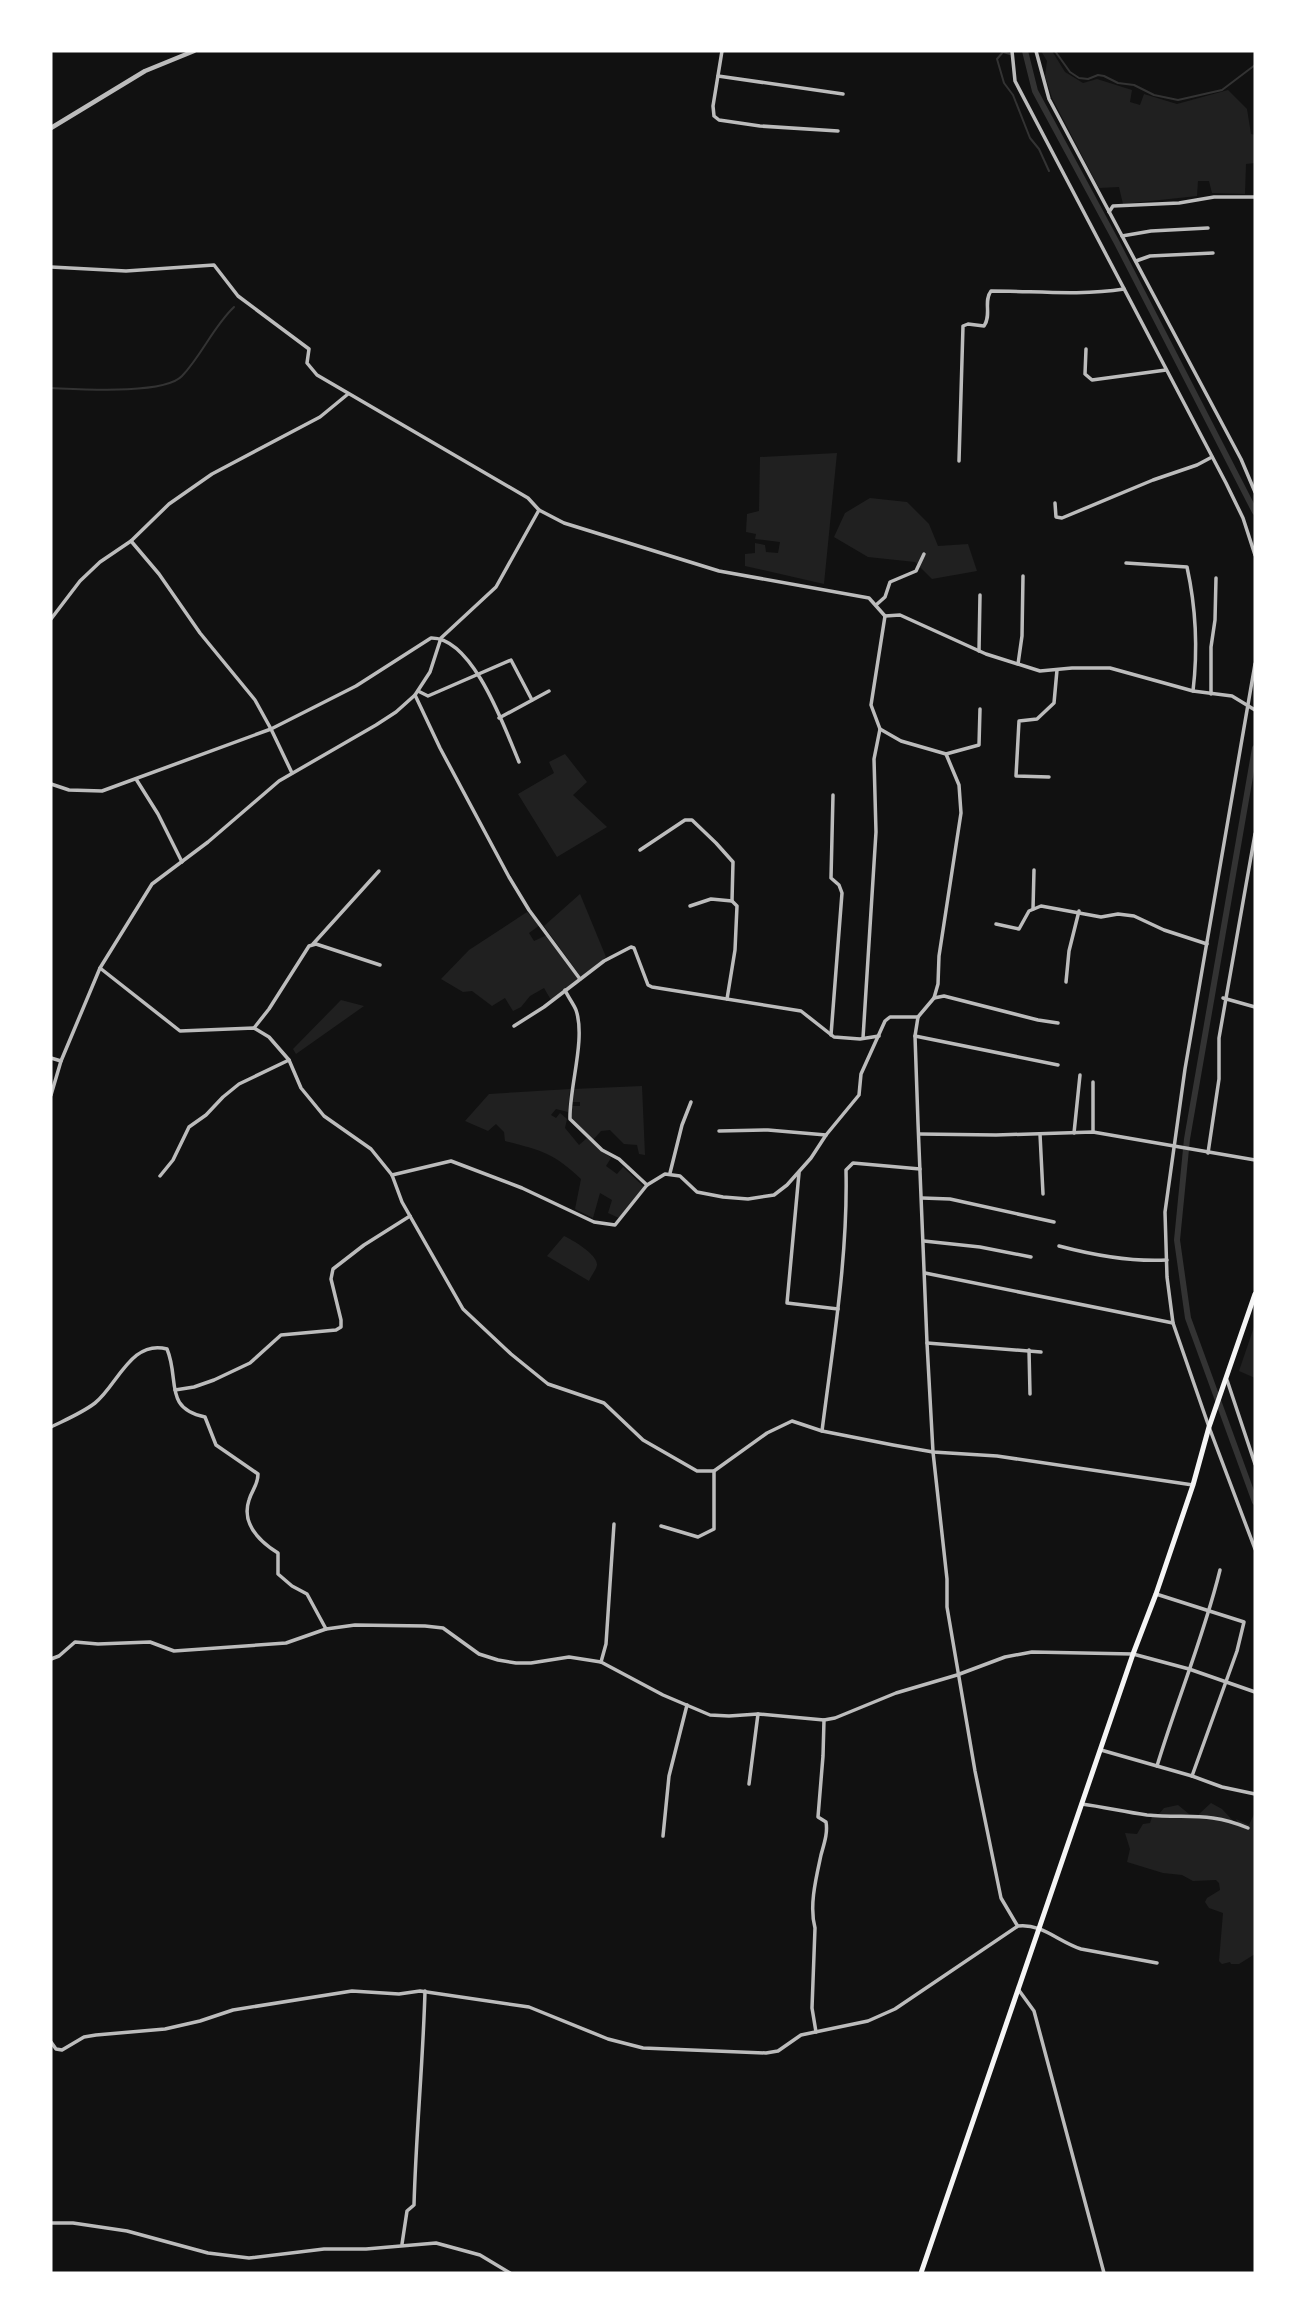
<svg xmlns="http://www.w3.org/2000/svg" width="1306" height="2324" viewBox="0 0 1306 2324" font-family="'PT Sans Narrow',sans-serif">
	<rect width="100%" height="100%" fill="#111"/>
	<!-- green -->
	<g fill="#202020">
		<polygon points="1041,51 1052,51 1065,72 1083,83 1097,79 1132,90 1130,102 1140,105 1144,94 1177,104 1228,90 1247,109 1251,134 1255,135 1255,163 1246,164 1245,194 1212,193 1209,181 1198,181 1197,196 1123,204 1119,187 1099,188 1052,98 1045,76 1047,61"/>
		<polygon points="837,453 824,584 745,566 745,554 755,553 755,543 765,545 766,552 778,553 780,542 755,539 756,534 746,532 747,514 759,511 760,457"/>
		<polygon points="870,498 907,502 929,524 938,546 968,544 977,571 932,579 915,562 868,557 834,537 845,513"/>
		<polygon points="565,754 587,782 573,795 607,827 557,857 518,794 554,773 549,762"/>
		<polygon points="580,894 606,957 581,977 544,926"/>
		<polygon points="527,912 540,925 529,933 534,941 547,935 579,978 551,1000 544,988 530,996 521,1007 513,1011 505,998 492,1006 472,991 463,992 441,979 469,950"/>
		<polygon points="341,1000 364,1006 296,1054 293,1049"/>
		<polygon points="642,1086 645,1155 639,1154 637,1145 624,1144 610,1130 601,1131 593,1140 571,1117 571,1106 580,1106 580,1102 572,1102 573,1089"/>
		<path d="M570 1089 568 1112 556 1109 551 1115 556 1118 560 1113 567 1119 565 1128 579 1145 587 1138 611 1158 606 1166 617 1174 623 1167 644 1187 619 1218 608 1213 612 1200 600 1193 593 1218 575 1209 581 1179C554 1153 540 1150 505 1141L504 1132 496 1124 488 1131 465 1121 489 1094Z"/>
		<path d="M564 1236C573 1240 598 1255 597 1265 596 1270 591 1276 589 1281L547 1256Z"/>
		<polygon points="1255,1324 1255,1378 1239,1371"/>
		<polygon points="1211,1803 1222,1809 1235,1823 1237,1821 1236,1819 1249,1825 1255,1812 1255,1954 1239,1964 1231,1964 1230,1962 1222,1964 1219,1961 1223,1913 1209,1908 1205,1902 1207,1898 1220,1890 1219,1883 1216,1880 1193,1881 1182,1875 1163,1873 1127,1862 1130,1849 1125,1833 1137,1834 1143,1824 1150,1823 1153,1814 1159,1814 1164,1808 1178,1805 1189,1814 1198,1815"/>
	</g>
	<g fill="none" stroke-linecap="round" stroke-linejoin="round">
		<!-- stream -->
		<g stroke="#333" stroke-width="2">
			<polyline points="1055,51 1070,72 1079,78 1088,79 1098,75 1104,76 1118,83 1134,85 1154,95 1178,100 1222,90 1255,65"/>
			<polyline points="1010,54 1003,52 997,59 1004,83 1013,95 1030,138 1039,149 1049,171"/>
			<path d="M51 388C78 389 164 395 182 376 202 355 213 327 234 307"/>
		</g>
		<!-- canal -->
		<g stroke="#333" stroke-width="6">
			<polyline points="1025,51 1035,91 1117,243 1255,512"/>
			<polyline points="1255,748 1187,1139 1177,1240 1188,1318 1255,1502"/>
		</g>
		<!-- minor -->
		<g stroke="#bcbcbc" stroke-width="3.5">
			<polyline points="722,51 713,106 714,116 719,120 760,126 838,131"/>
			<polyline points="1012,51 1015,81 1226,483 1243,518 1255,555"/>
			<polyline points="1036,51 1049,99 1241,459 1255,492"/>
			<polyline points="718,76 843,94"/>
			<polyline points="1109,212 1113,206 1179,203 1214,197 1255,197"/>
			<polyline points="1122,236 1151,231 1208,228"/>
			<polyline points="1136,261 1150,256 1213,253"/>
			<polyline points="51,267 126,271 214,265 238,296 309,349 307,363 317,375 528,498 539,510 564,523 719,571 869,598 885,616 900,615 986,654 1040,671 1072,668 1110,668 1193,691 1232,696 1255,710"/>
			<polyline points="1086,349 1085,374 1092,380 1166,370"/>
			<path d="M959 461 963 326 968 324 984 326C992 315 983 301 991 291 1035 291 1079 296 1124 289"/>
			<polyline points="1055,503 1056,517 1062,518 1153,480 1197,465 1212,457"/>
			<polyline points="131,541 159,574 200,633 255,700 271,729 292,773"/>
			<path d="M1126 563 1187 567C1196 608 1198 649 1193 691"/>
			<polyline points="876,605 885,597 890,582 916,571 924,554"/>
			<polyline points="51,619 80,581 100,562 131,541 169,504 212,474 320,417 348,394"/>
			<polyline points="979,651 980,595"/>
			<polyline points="1018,664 1022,636 1023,576"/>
			<polyline points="1255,664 1185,1069 1165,1212 1167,1277 1173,1323 1209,1427 1255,1549"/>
			<polyline points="418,691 428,696 511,660 532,700"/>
			<polyline points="1211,694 1211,647 1215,620 1216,578"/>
			<polyline points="415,695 440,748 509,877 529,910 580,979"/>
			<polyline points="499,718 549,691"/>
			<polyline points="946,754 979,745 980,709"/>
			<polyline points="1049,777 1016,776 1019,721 1037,719 1054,703 1057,670"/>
			<polyline points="136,779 158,814 182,862"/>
			<path d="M51 784 69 790 102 791 271 729 356 686 431 638C473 637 505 729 519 762"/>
			<polyline points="640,850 685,820 692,820 716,843 733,862 732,901"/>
			<polyline points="690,906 711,899 732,901 737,906 735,950 727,999"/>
			<polyline points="1033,909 1034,870"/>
			<polyline points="996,924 1019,929 1029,911 1041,906 1101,917 1118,914 1134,916 1164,930 1207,944"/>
			<polyline points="313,944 379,871"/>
			<polyline points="100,968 180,1031 254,1028 269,1037 289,1060 301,1088 324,1116 371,1149 392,1175 402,1202 463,1309 511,1354 548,1384 604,1403 643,1440 697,1471 714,1471 767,1433 792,1421 822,1431 893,1445 933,1452 997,1456 1193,1485"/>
			<polyline points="1066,982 1069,951 1079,911"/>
			<path d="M565 990C568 997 573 1003 576 1010 586 1039 569 1088 570 1119L602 1150 619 1159 647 1185"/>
			<polyline points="934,998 944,996 1038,1020 1058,1023"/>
			<polyline points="1223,998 1255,1007"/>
			<polyline points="918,1017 915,1036 918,1123 927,1343 933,1452 947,1579 947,1607 975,1771 1001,1898 1017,1925"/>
			<polyline points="514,1026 544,1007 604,961 631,947 634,948 648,985 652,987 801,1011 834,1037 860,1039 879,1036"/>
			<polyline points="254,1028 269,1009 309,946 316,944 380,965"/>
			<polyline points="831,1035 842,893 839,885 831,878 833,795"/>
			<polyline points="915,1036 1058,1065"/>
			<polyline points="863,1038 876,832 874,759 880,729"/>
			<polyline points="51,1058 61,1061"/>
			<polyline points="51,1095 61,1061 100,968 152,884 208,842 279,781 376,725 396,712 415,695 430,672 441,638 496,587 539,510"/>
			<polyline points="719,1131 768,1130 826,1135"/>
			<polyline points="1093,1132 1093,1082"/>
			<polyline points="1074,1133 1080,1075"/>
			<polyline points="919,1134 996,1135 1093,1132 1255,1160"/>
			<polyline points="1040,1134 1043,1194"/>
			<polyline points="1208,1153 1219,1079 1219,1038 1255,834"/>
			<polyline points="670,1173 682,1125 691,1102"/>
			<polyline points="799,1173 787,1303 838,1309"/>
			<polyline points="392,1175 451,1161 522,1188 594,1222 615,1225 647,1185 665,1174 680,1176 697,1192 723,1197 748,1199 774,1195 787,1185 811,1158 826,1135 859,1095 861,1074 885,1021 890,1017 918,1017 934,998 938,984 939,956 961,813 959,785 946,754 901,741 880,729 871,705 885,616"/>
			<polyline points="160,1176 173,1160 189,1127 206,1115 223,1097 239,1084 289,1060"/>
			<polyline points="922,1198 950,1199 1054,1222"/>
			<polyline points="924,1241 980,1247 1031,1257"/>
			<path d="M1059 1246C1093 1255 1132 1262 1167 1260"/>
			<polyline points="925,1273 1173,1323"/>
			<polyline points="927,1343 1041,1352"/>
			<polyline points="1029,1350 1030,1394"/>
			<polyline points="1227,1380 1255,1464"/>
			<polyline points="175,1390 194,1387 214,1380 250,1363 281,1335 336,1330 341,1327 341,1320 331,1279 333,1269 364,1245 410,1216"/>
			<path d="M51 1427C65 1420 82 1413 95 1403 117 1386 131 1339 167 1349 180 1380 163 1408 205 1417L216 1445 258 1474C258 1485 252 1490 249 1500 241 1524 259 1541 278 1553V1574L292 1586 307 1594 326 1629"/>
			<path d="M822 1431C833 1344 848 1257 846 1170L853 1163 920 1169"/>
			<polyline points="661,1526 698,1537 714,1529 714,1471"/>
			<polyline points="1156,1594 1244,1622 1237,1651 1192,1776"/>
			<polyline points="51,1659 59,1656 75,1642 98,1644 150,1642 174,1651 286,1643 326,1629 355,1625 425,1626 443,1628 479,1654 498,1660 516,1663 531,1663 569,1657 601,1662 663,1695 710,1715 729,1716 758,1714 824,1720 835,1718 896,1693 957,1675 1005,1657 1032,1652 1133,1654 1189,1669 1255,1692"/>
			<polyline points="601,1662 606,1644 614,1524"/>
			<polyline points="1101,1750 1192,1776 1222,1787 1255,1794"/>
			<path d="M1157 1766C1177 1700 1204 1636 1220 1570"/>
			<polyline points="749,1784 758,1714"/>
			<path d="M1082 1804C1104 1807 1125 1812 1147 1815 1186 1819 1209 1811 1248 1828"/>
			<polyline points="663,1836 669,1776 687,1705"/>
			<polyline points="1018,1989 1034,2011 1104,2273"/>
			<path d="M816 2032 812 2008 815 1928C809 1906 816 1878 821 1855 824 1844 828 1833 826 1822L818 1817 823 1756 824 1720"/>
			<path d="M51 2042 56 2049 62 2050 84 2037 96 2035 165 2029 200 2021 233 2010 352 1991 399 1994 420 1991 529 2007 608 2039 643 2048 766 2053 778 2051 801 2035 868 2021 895 2009 1018 1926C1041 1923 1059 1942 1081 1949L1157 1963"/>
			<polyline points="51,2223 73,2223 127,2231 208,2253 249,2258 324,2249 366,2249 436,2243 480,2255 510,2273"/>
			<path d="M402 2244 407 2211 414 2205C416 2133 423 2063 425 1991"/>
		</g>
		<!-- tertiary -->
		<polyline stroke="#bcbcbc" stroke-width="4.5" points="51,128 145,71 194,51"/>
		<!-- trunk -->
		<polyline stroke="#f5f5f5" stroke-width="5" points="921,2273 1133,1654 1156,1594 1193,1485 1209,1427 1255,1294"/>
	</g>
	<!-- border -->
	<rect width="1306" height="2324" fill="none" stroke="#ffffff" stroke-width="105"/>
</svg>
